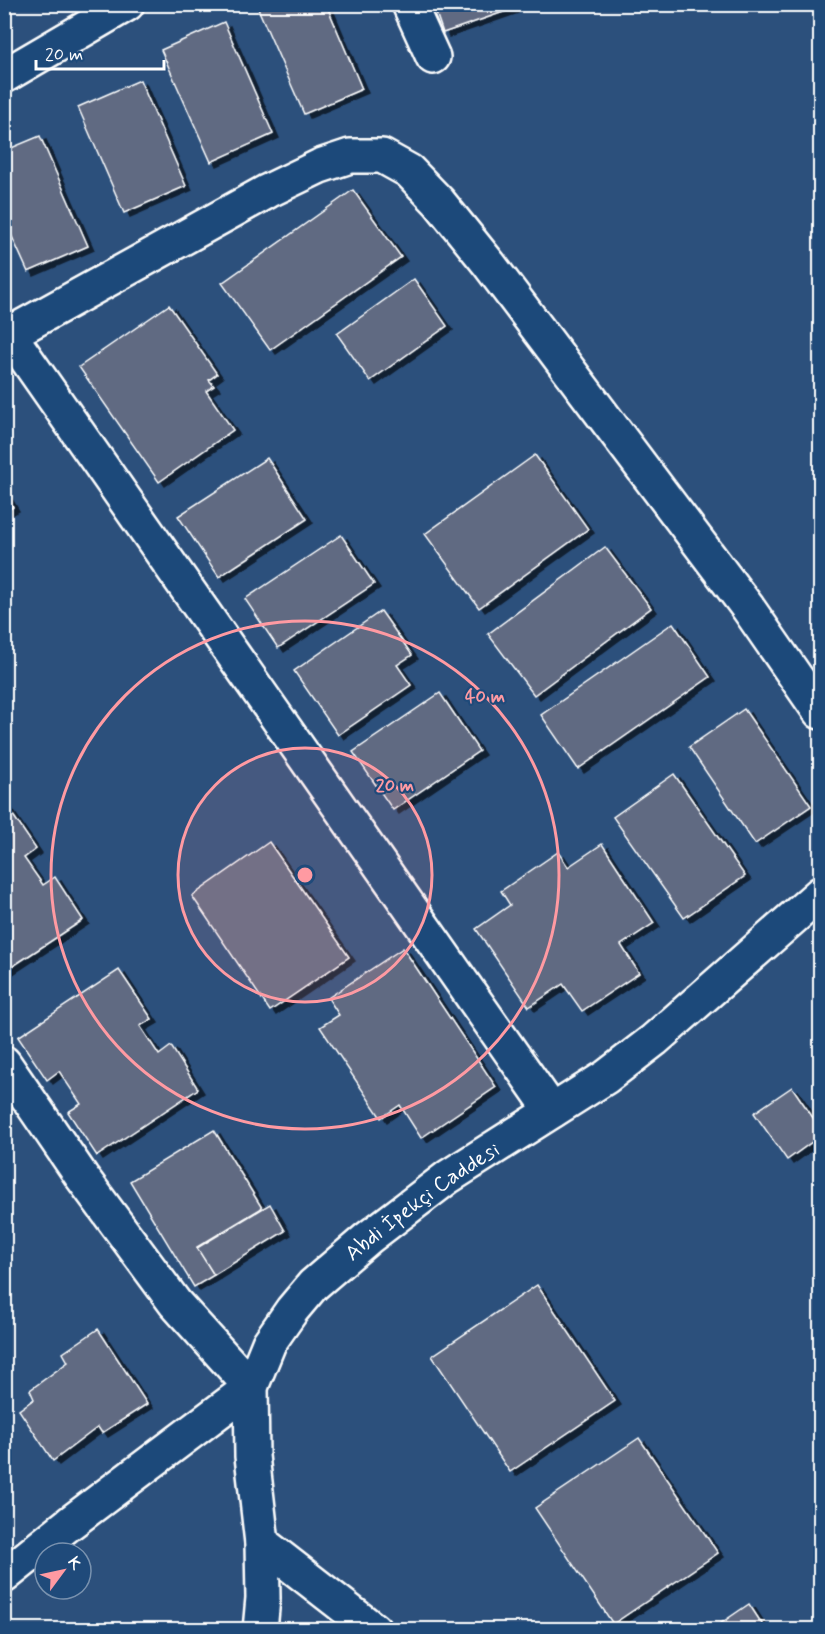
<svg xmlns="http://www.w3.org/2000/svg" width="825" height="1634" viewBox="0 0 825 1634" font-family="Mynerve,sans-serif">
	<defs>
		<filter id="shadow"><feDropShadow dx="6" dy="4" stdDeviation="0" flood-color="#0009"/></filter>
	</defs>
	<rect width="100%" height="100%" fill="#2c507c"/>
	<filter id="ink" filterUnits="userSpaceOnUse"><feTurbulence type="fractalNoise" baseFrequency=".0167" numOctaves="2"/><feDisplacementMap in="SourceGraphic" scale="12" xChannelSelector="R" yChannelSelector="G"/><feConvolveMatrix kernelMatrix="1 2 1 2 8 2 1 2 1" color-interpolation-filters="sRGB"/></filter>
	<g filter="url(#ink)">
		<!-- building -->
		<g fill="#606a82" stroke="#fff" stroke-width="1.5" filter="url(#shadow)">
			<polygon points="256,4 326,4 362,89 304,114"/>
			<polygon points="433,4 510,4 512,9 443,33"/>
			<polygon points="224,22 273,134 211,162 161,50"/>
			<polygon points="140,80 186,186 124,213 78,107"/>
			<polygon points="40,136 88,246 28,272 4,219 4,151"/>
			<polygon points="353,190 401,257 270,350 222,283"/>
			<polygon points="414,279 447,326 370,381 337,334"/>
			<polygon points="169,305 217,374 209,380 214,386 206,391 233,430 159,482 79,367"/>
			<polygon points="535,455 588,529 479,608 425,534"/>
			<polygon points="267,458 307,519 219,577 178,516"/>
			<polygon points="4,492 13,507 4,512"/>
			<polygon points="341,535 374,584 278,648 245,599"/>
			<polygon points="605,547 651,608 534,695 488,634"/>
			<polygon points="381,611 412,655 397,665 411,685 338,735 294,671"/>
			<polygon points="673,623 710,677 578,769 541,715"/>
			<polygon points="440,693 479,751 393,810 353,752"/>
			<polygon points="744,709 811,806 755,844 689,747"/>
			<polygon points="674,774 745,876 684,918 613,817"/>
			<polygon points="4,802 36,849 24,858 43,885 55,877 83,920 4,972"/>
			<polygon points="269,842 349,957 270,1011 192,896"/>
			<polygon points="602,844 654,923 621,945 639,973 582,1011 563,984 529,1007 476,929 510,905 501,891 558,852 568,867"/>
			<polygon points="403,948 496,1087 421,1138 400,1105 381,1118 320,1027 339,1015 328,998"/>
			<polygon points="119,970 152,1019 140,1026 159,1055 171,1046 198,1089 97,1156 68,1112 81,1104 59,1071 47,1080 18,1037"/>
			<polygon points="792,1087 820,1128 820,1136 787,1160 754,1113"/>
			<polygon points="214,1130 262,1208 197,1247 214,1275 194,1287 130,1181"/>
			<polygon points="270,1204 285,1231 214,1275 197,1248"/>
			<polygon points="537,1285 615,1401 510,1472 432,1356"/>
			<polygon points="98,1329 147,1404 102,1433 98,1427 53,1461 19,1410 34,1399 30,1390 68,1362 63,1353"/>
			<polygon points="639,1438 718,1553 613,1624 535,1508"/>
			<polygon points="749,1604 766,1630 711,1630"/>
		</g>
		<g fill="none" stroke-linecap="round" stroke-linejoin="round">
			<defs>
				<g id="street">
					<polyline points="409,4 433,57"/>
					<polyline points="4,76 127,4"/>
					<polyline points="9,334 552,1111"/>
					<polyline points="4,337 268,191 320,166 350,156 382,156 409,171 439,202 489,264 748,608 820,712"/>
					<polyline points="4,1063 82,1177 175,1303 251,1387 70,1523 4,1576"/>
					<polyline points="262,1543 374,1630"/>
				</g>
				<g id="secondary">
					<path id="s1" d="M260 1630 263 1598 262 1543 252 1456 251 1387 269 1343 292 1310 313 1285 368 1238 448 1177 606 1077 654 1040 820 894"/>
				</g>
			</defs>
			<!-- street casing -->
			<use href="#street" stroke="#fff" stroke-width="38"/>
			<!-- secondary casing -->
			<use href="#secondary" stroke="#fff" stroke-width="38"/>
			<!-- street -->
			<use href="#street" stroke="#1f4a7a" stroke-width="33"/>
			<!-- secondary -->
			<use href="#secondary" stroke="#1f4a7a" stroke-width="33"/>
		</g>
	</g>
	<!-- distance rings -->
	<circle cx="305" cy="875" r="127" fill="#ff9aa2" fill-opacity=".12"/>
	<g fill="none" stroke="#ff9aa2" stroke-width="3">
		<circle cx="305" cy="875" r="127"/>
		<circle cx="305" cy="875" r="254"/>
	</g>
	<g text-anchor="middle" stroke-width="4.5" stroke-linejoin="round" paint-order="stroke">
		<!-- street labels -->
		<g font-size="22" fill="#fff" stroke="#1f4a7a">
			<text dy="8" stroke="none"><textPath href="#s1" startOffset="502">Abdi İpekçi Caddesi</textPath></text>
		</g>
	</g>
	<circle cx="305" cy="875" r="9" fill="#ff9aa2" stroke="#1f4a7a" stroke-width="3"/>
	<g font-size="18" text-anchor="middle" font-weight="bold" fill="#ff9aa2" stroke="#1f4a7a" stroke-width="4.5" stroke-linejoin="round" paint-order="stroke">
		<text x="485" y="702">40 m</text>
		<text x="395" y="791">20 m</text>
	</g>
	<!-- margin -->
	<rect width="825" height="1634" fill="none" stroke="#1f4a7a" stroke-width="24"/>
	<rect x="12" y="12" width="801" height="1610" fill="none" stroke="#fff" stroke-width="2" filter="url(#ink)"/>
	<!-- north arrow -->
	<g transform="translate(63 1571) rotate(57)"><circle r="28" fill="#1f4a7a" stroke="#7992af" stroke-width="1.5"/>
	<path d="M0-4.5L10 22L0 15L-10 22Z" fill="#ff9aa2"/>
	<text y="-9" font-size="16" font-weight="bold" text-anchor="middle" fill="#ffffff">K</text>
	</g>
	<!-- scale -->
	<path d="M36 60v9h128v-9" fill="none" stroke="#ffffff" stroke-width="3"/>
	<text x="45" y="60" font-size="18" fill="#ffffff" stroke="#1f4a7a" stroke-width="4.5" paint-order="stroke">20 m</text>
</svg>
